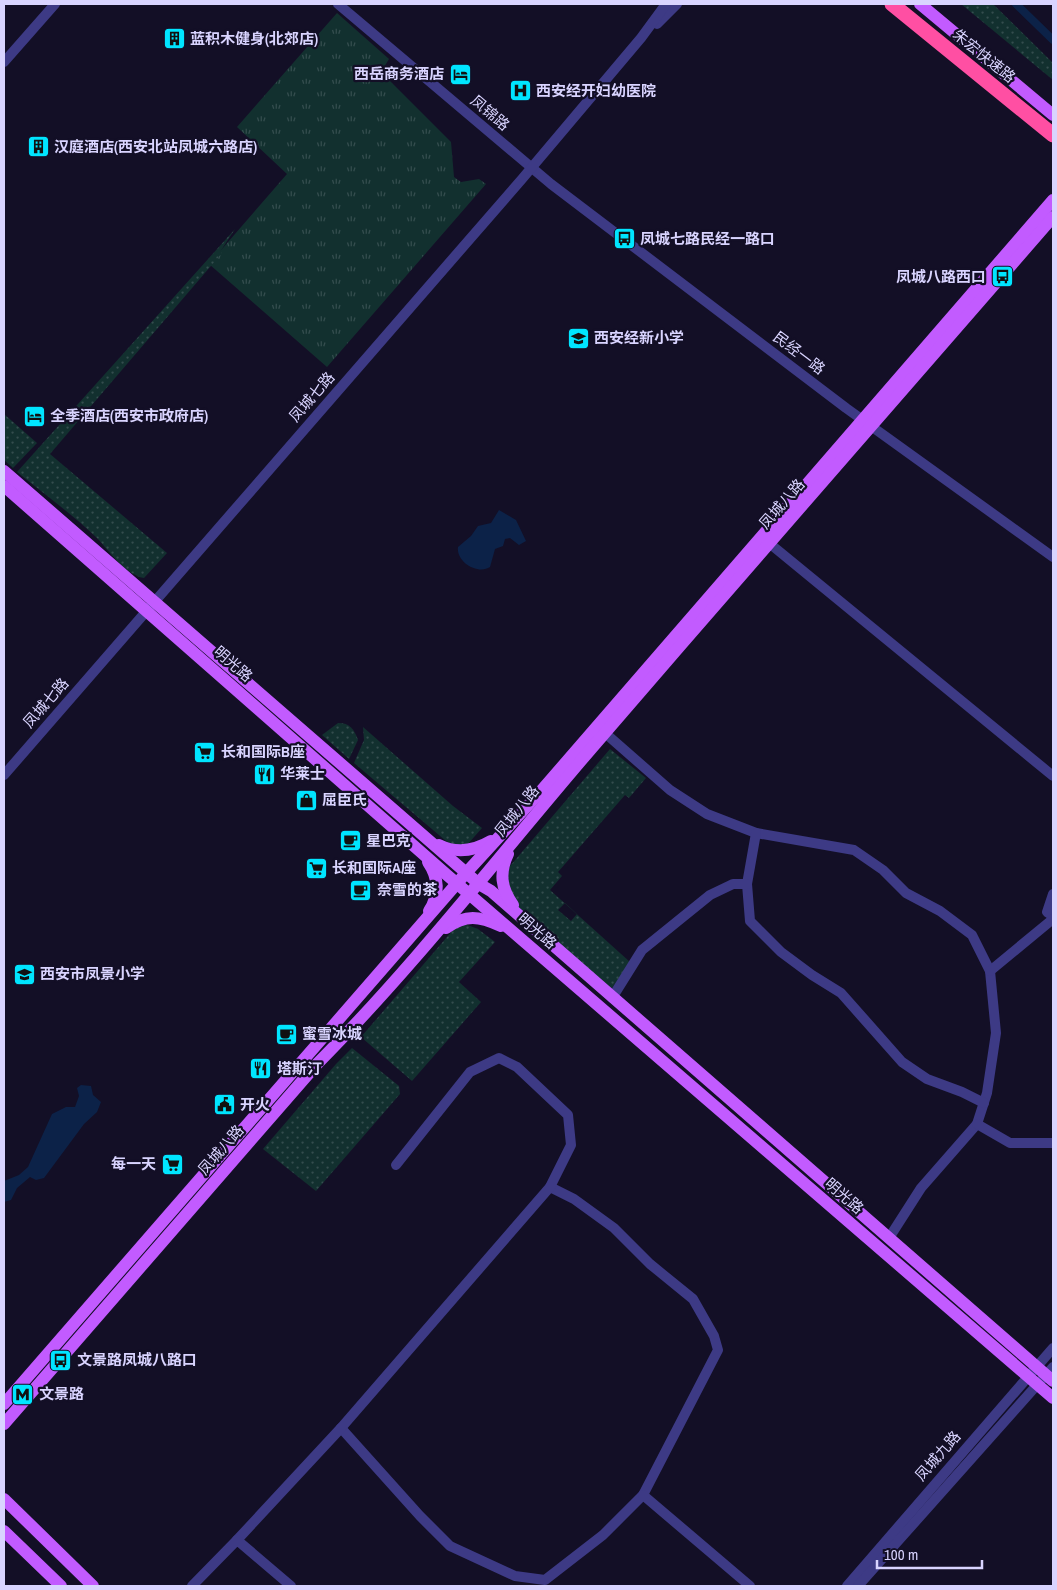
<svg xmlns="http://www.w3.org/2000/svg" width="1057" height="1590" viewBox="0 0 1057 1590" font-family="'Archivo Narrow','Noto Sans SC',sans-serif">
	<defs>
		<pattern id="grass-tufts" width="24" height="20" patternUnits="userSpaceOnUse" patternTransform="scale(1.25)"><rect width="24" height="20" fill="#12302f"/><path d="M3 7l-1-3M5 7V3M7 7l1-3M15 17l-1-3M17 17v-4M19 17l1-3" fill="none" stroke="#344d4e"/></pattern>
		<pattern id="park-dots" width="8" height="8" patternUnits="userSpaceOnUse" patternTransform="scale(1.25)"><rect width="8" height="8" fill="#12302f"/><path d="M2 2h.1M6 6h.1" fill="none" stroke="#344d4e" stroke-width="1.8" stroke-linecap="round"/></pattern>
	</defs>
	<rect width="100%" height="100%" fill="#130f26"/>
	<!-- grass -->
	<polygon fill="url(#grass-tufts)" points="337,13 389,59 381,72 451,142 454,177 461,182 479,179 486,184 327,367 209,264 287,174 237,127"/>
	<!-- park -->
	<g fill="url(#park-dots)" fill-rule="evenodd">
		<polygon points="961,4 993,4 1053,63 1053,80"/>
		<path d="M235 229 220 252 222 253 50 454 167 553 144 578 139 577C121 569 110 552 97 538 72 514 44 494 17 472Z"/>
		<polygon points="4,414 37,443 13,468 4,460"/>
		<path d="M338 723C350 723 354 729 358 740L349 759 322 735Z"/>
		<polygon points="363,727 453,806 482,828 467,845 457,847 446,841 354,763 364,740"/>
		<path d="M610 749 646 778 629 798 625 795 558 872 562 876 550 890 630 962 610 991 510 904 502 887 510 866ZM565 903 577 914 571 921 558 910Z"/>
		<polygon points="465,924 478,929 495,942 459,982 481,1002 412,1081 361,1037 453,930"/>
		<polygon points="352,1048 399,1086 400,1094 316,1191 263,1149 336,1064"/>
	</g>
	<!-- water -->
	<g fill="#0c2248">
		<path d="M499 510 516 520 526 541 519 545 510 538 505 539 503 546 495 549 490 567C478 575 456 562 458 547L471 536 478 526 491 523Z"/>
		<polygon points="81,1085 91,1086 93,1095 101,1102 97,1112 84,1124 44,1178 36,1180 30,1177 17,1188 11,1200 4,1202 4,1181 19,1175 28,1167 52,1114 66,1107 75,1107 79,1096 77,1088"/>
	</g>
	<g fill="none" stroke-linecap="round" stroke-linejoin="round">
		<!-- canal -->
		<polyline stroke="#0c2248" stroke-width="8" points="1016,4 1053,40"/>
		<!-- minor -->
		<g stroke="#3d3a85" stroke-width="10">
			<polyline points="338,4 551,184 846,408 1053,557"/>
			<polyline points="657,24 677,4"/>
			<polyline points="4,62 55,4"/>
			<polyline points="769,543 1053,776"/>
			<polyline points="605,733 670,790 707,814 756,833 854,850 883,870 906,893 940,911 972,935 990,971 996,1033 987,1093 977,1124 921,1188 889,1238"/>
			<polyline points="4,775 522,179 641,38 666,4"/>
			<polyline points="756,833 747,884 750,921 781,952 812,975 841,993 902,1062 927,1079 962,1092 984,1103"/>
			<polyline points="1053,894 1047,912 1053,916"/>
			<polyline points="990,971 1053,919"/>
			<polyline points="612,998 642,950 710,895 733,884 747,884"/>
			<polyline points="977,1124 1010,1143 1053,1143"/>
			<polyline points="341,1428 420,1516 450,1546 515,1576 545,1580 603,1535 643,1495 718,1350 714,1336 693,1299 650,1264 614,1228 574,1199 550,1187"/>
			<polyline points="643,1495 750,1586"/>
			<polyline points="237,1540 341,1428 550,1187 571,1145 568,1115 517,1067 499,1058 470,1072 396,1165"/>
			<polyline points="192,1586 237,1540 291,1586"/>
			<polyline points="847,1586 1053,1348"/>
			<polyline points="858,1586 1053,1367"/>
		</g>
		<!-- major -->
		<g stroke="#c25bff" stroke-width="12">
			<polyline points="920,4 1053,115"/>
			<polyline points="4,471 479,884 491,891 1053,1381"/>
			<polyline points="4,486 447,875 1053,1398"/>
			<path d="M439 845C457 854 474 851 491 841"/>
			<path d="M508 854C499 873 501 888 513 905"/>
			<path d="M428 862C439 878 440 894 429 911"/>
			<path d="M446 928C466 914 479 916 501 926"/>
			<polyline points="4,1404 466,873 541,791 1053,200"/>
			<path d="M4 1424 317 1064C415 965 500 855 591 749 744 571 899 395 1053 217"/>
			<polyline points="4,1499 93,1586"/>
			<polyline points="4,1531 61,1586"/>
		</g>
		<!-- highway -->
		<polyline stroke="#ff4fa3" stroke-width="15" points="892,4 1053,135"/>
	</g>
	<!-- icons -->
	<defs>
		<symbol id="building-square" viewBox="-11 -11 22 22"><rect x="-9" y="-9" width="18" height="18" rx="4" fill="#00e5ff" stroke="#130f26"/><path d="M-4-6H4V6H1V3H-1V6H-4ZM-2.5-4.3h1.7v1.8h-1.7ZM.8-4.3h1.7v1.8H.8ZM-2.5-1h1.7V.8h-1.7ZM.8-1h1.7V.8H.8Z" fill="#111"/></symbol>
		<symbol id="hotel-square" viewBox="-11 -11 22 22"><rect x="-9" y="-9" width="18" height="18" rx="4" fill="#00e5ff" stroke="#130f26"/><path d="M-6-4.5h1.5V1H6V5H4.5V3h-9V5H-6ZM-4 0a1.8 1.8 0 1 1 3.6 0ZM.5 0V-2.5h3Q6-2.5 6 0Z" fill="#111"/></symbol>
		<symbol id="hospital-square" viewBox="-11 -11 22 22"><rect x="-9" y="-9" width="18" height="18" rx="4" fill="#00e5ff" stroke="#130f26"/><path d="M-5-5h3v3.5h4V-5h3V5h-3V1.5h-4V5h-3Z" fill="#111"/></symbol>
		<symbol id="bus-square" viewBox="-11 -11 22 22"><rect x="-9" y="-9" width="18" height="18" rx="4" fill="#00e5ff" stroke="#130f26"/><path d="M-5-6H5V4H4V6H2V4H-2V6H-4V4H-5ZM-3.5-4V0h7V-4ZM-3.5 1.2v1.5H-2V1.2ZM2 1.2v1.5H3.5V1.2Z" fill="#111"/></symbol>
		<symbol id="school-square" viewBox="-11 -11 22 22"><rect x="-9" y="-9" width="18" height="18" rx="4" fill="#00e5ff" stroke="#130f26"/><path d="M0-5L7-2L0 1L-7-2ZM-4 1L0 2.5L4 1V4Q0 6-4 4Z" fill="#111"/></symbol>
		<symbol id="supermarket-square" viewBox="-11 -11 22 22"><rect x="-9" y="-9" width="18" height="18" rx="4" fill="#00e5ff" stroke="#130f26"/><path d="M-6-5.5h2.5l.6 2H6L4.5 2H-2.5L-4.4-4H-6ZM-1.5 3.2a1.3 1.3 0 1 0 .1 0ZM3 3.2a1.3 1.3 0 1 0 .1 0Z" fill="#111"/></symbol>
		<symbol id="restaurant-square" viewBox="-11 -11 22 22"><rect x="-9" y="-9" width="18" height="18" rx="4" fill="#00e5ff" stroke="#130f26"/><path d="M-5-6h1v4h1v-4h1v4h1v-4h1v5L-1.5 .5V6h-2V.5L-5-1ZM5-6V6H3V1.5H1.5Q1.5-4 5-6Z" fill="#111"/></symbol>
		<symbol id="shop-square" viewBox="-11 -11 22 22"><rect x="-9" y="-9" width="18" height="18" rx="4" fill="#00e5ff" stroke="#130f26"/><path d="M-5-2.5h2.3a2.7 3.5 0 0 1 5.4 0H5L5.5 6h-11ZM-1.5-2.5h3a1.5 2.3 0 0 0-3 0Z" fill="#111"/></symbol>
		<symbol id="cafe-square" viewBox="-11 -11 22 22"><rect x="-9" y="-9" width="18" height="18" rx="4" fill="#00e5ff" stroke="#130f26"/><path d="M-5.5-4.5H6V0H3Q3 3.5 0 3.5H-2.5Q-5.5 3.5-5.5 0ZM3-3.2v2h1.7v-2ZM-6 4.5H4V6H-6Z" fill="#111"/></symbol>
		<symbol id="civic-square" viewBox="-11 -11 22 22"><rect x="-9" y="-9" width="18" height="18" rx="4" fill="#00e5ff" stroke="#130f26"/><path d="M-.6-6.5H3V-4.5H.6V-3L4-1V1h2V6H-6V1h2V-1L-.6-3ZM-1.2 2.5V6h2.4V2.5Z" fill="#111"/></symbol>
		<symbol id="metro-square" viewBox="-11 -11 22 22"><rect x="-9" y="-9" width="18" height="18" rx="4" fill="#00e5ff" stroke="#130f26"/><path d="M-5.5 5V-5H-3L0 0L3-5H5.5V5H3V-.5L0 4L-3-.5V5Z" fill="#111"/></symbol>
	</defs>
	<g fill-rule="evenodd">
		<use href="#building-square" x="162" y="26" width="25" height="25"/>
		<use href="#hotel-square" x="448" y="62" width="25" height="25"/>
		<use href="#hospital-square" x="508" y="78" width="25" height="25"/>
		<use href="#building-square" x="26" y="134" width="25" height="25"/>
		<use href="#bus-square" x="612" y="226" width="25" height="25"/>
		<use href="#bus-square" x="990" y="264" width="25" height="25"/>
		<use href="#school-square" x="566" y="326" width="25" height="25"/>
		<use href="#hotel-square" x="22" y="404" width="25" height="25"/>
		<use href="#supermarket-square" x="192" y="740" width="25" height="25"/>
		<use href="#restaurant-square" x="252" y="762" width="25" height="25"/>
		<use href="#shop-square" x="294" y="788" width="25" height="25"/>
		<use href="#cafe-square" x="338" y="828" width="25" height="25"/>
		<use href="#supermarket-square" x="304" y="856" width="25" height="25"/>
		<use href="#cafe-square" x="348" y="878" width="25" height="25"/>
		<use href="#school-square" x="12" y="962" width="25" height="25"/>
		<use href="#cafe-square" x="274" y="1022" width="25" height="25"/>
		<use href="#restaurant-square" x="248" y="1056" width="25" height="25"/>
		<use href="#civic-square" x="212" y="1092" width="25" height="25"/>
		<use href="#supermarket-square" x="160" y="1152" width="25" height="25"/>
		<use href="#bus-square" x="48" y="1348" width="25" height="25"/>
		<use href="#metro-square" x="10" y="1382" width="25" height="25"/>
	</g>
	<g text-anchor="middle" stroke-width="4.5" stroke-linejoin="round" paint-order="stroke">
		<!-- poi labels -->
		<g font-size="15" font-weight="bold" fill="#d9d4ff" stroke="#130f26" text-anchor="start">
			<text x="190" y="44">蓝积木健身(北郊店)</text>
			<text x="444" y="79" text-anchor="end">西岳商务酒店</text>
			<text x="536" y="96">西安经开妇幼医院</text>
			<text x="54" y="152">汉庭酒店(西安北站凤城六路店)</text>
			<text x="640" y="244">凤城七路民经一路口</text>
			<text x="986" y="282" text-anchor="end">凤城八路西口</text>
			<text x="594" y="343">西安经新小学</text>
			<text x="50" y="421">全季酒店(西安市政府店)</text>
			<text x="221" y="757">长和国际B座</text>
			<text x="280" y="779">华莱士</text>
			<text x="322" y="805">屈臣氏</text>
			<text x="366" y="846">星巴克</text>
			<text x="332" y="873">长和国际A座</text>
			<text x="377" y="895">奈雪的茶</text>
			<text x="40" y="979">西安市凤景小学</text>
			<text x="302" y="1039">蜜雪冰城</text>
			<text x="277" y="1074">塔斯汀</text>
			<text x="240" y="1110">开火</text>
			<text x="156" y="1169" text-anchor="end">每一天</text>
			<text x="77" y="1365">文景路凤城八路口</text>
			<text x="39" y="1399">文景路</text>
		</g>
		<!-- street labels -->
		<g font-size="15" fill="#d9d4ff" stroke="#130f26">
			<text transform="translate(984 56) rotate(39)" y="5">朱宏快速路</text>
			<text transform="translate(490 113) rotate(40)" y="5">凤锦路</text>
			<text transform="translate(799 353) rotate(37)" y="5">民经一路</text>
			<text transform="translate(312 397) rotate(-49)" y="5">凤城七路</text>
			<text transform="translate(782 504) rotate(-49)" y="5">凤城八路</text>
			<text transform="translate(233 664) rotate(41)" y="5">明光路</text>
			<text transform="translate(46 703) rotate(-49)" y="5">凤城七路</text>
			<text transform="translate(517 811) rotate(-51)" y="5">凤城八路</text>
			<text transform="translate(537 931) rotate(41)" y="5">明光路</text>
			<text transform="translate(221 1150) rotate(-49)" y="5">凤城八路</text>
			<text transform="translate(844 1196) rotate(41)" y="5">明光路</text>
			<text transform="translate(938 1456) rotate(-49)" y="5">凤城九路</text>
		</g>
	</g>
	<!-- border -->
	<rect width="1057" height="1590" fill="none" stroke="#d9d4ff" stroke-width="10"/>
	<!-- scale -->
	<path d="M877 1560v8h105v-8" fill="none" stroke="#d9d4ff" stroke-width="2.5"/>
	<text x="884" y="1560" font-size="15" fill="#d9d4ff" stroke="#130f26" stroke-width="4" paint-order="stroke">100 m</text>
</svg>
